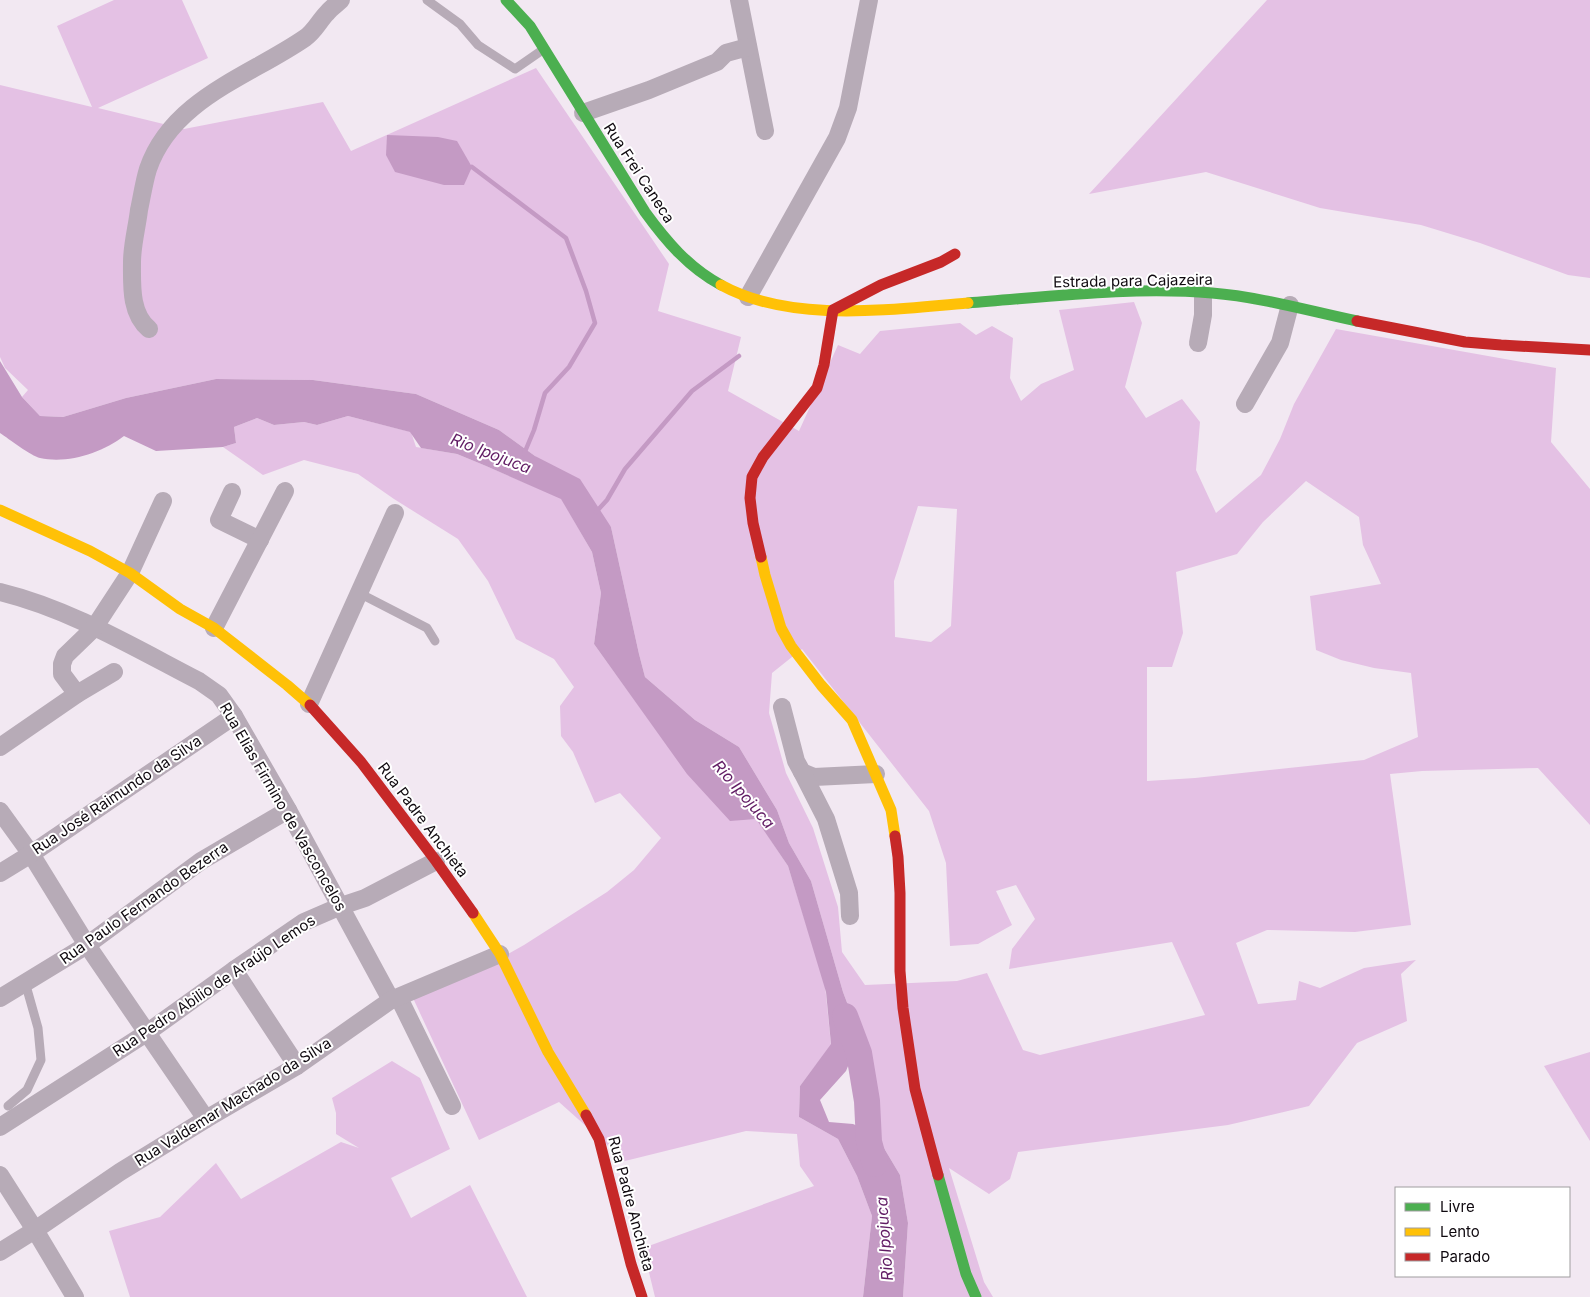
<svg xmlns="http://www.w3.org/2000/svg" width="1590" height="1297" viewBox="0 0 1590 1297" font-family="Inter,sans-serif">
	<rect width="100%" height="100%" fill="#f2e8f2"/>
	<!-- green -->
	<g fill="#e4c1e4" fill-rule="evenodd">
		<path d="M114 0H182L208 58 98 108 184 129 323 102 351 151 536 68 669 264 658 311 741 337 728 391 799 431 838 345 860 354 880 331 960 323 976 335 992 326 1013 338 1010 378 1021 401 1041 384 1074 370 1059 310 1134 302 1142 323 1125 387 1146 418 1182 399 1200 422 1196 470 1216 513 1261 475 1280 439 1294 404 1336 329 1556 368 1551 442 1590 489V825L1538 768 1422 771 1390 774 1411 925 1355 932 1267 930 1236 943 1258 1004 1296 1000 1299 981 1320 988 1364 968 1416 960 1401 974 1407 1021 1357 1043 1309 1106 1228 1125 1018 1152 1010 1179 989 1194 949 1168 984 1282 993 1297H903L908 1223 900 1175 875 1133 866 1052 843 992 811 881 789 843 777 810 739 747 695 720 645 677 639 654 611 527 535 456 499 430 416 394 313 380 216 379 126 398 63 417 40 416 22 397 28 390 5 368 0 357V85L92 107 57 26ZM1306 481 1359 517 1363 545 1381 584 1310 596 1316 650 1341 660 1374 668 1411 673 1418 737 1364 760 1195 778 1147 781V667H1172L1183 633 1176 572 1237 554 1263 522ZM918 506 957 509 951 626 931 642 895 637 894 581ZM802 649 929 811 946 863 950 946 978 944 1012 925 996 891 1016 885 1035 919 1012 949 1009 969 1172 942 1205 1015 1040 1055 1023 1050 987 973 957 981 865 985 842 952 838 907 813 828 786 773 769 713 772 673Z"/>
		<polygon points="1267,0 1590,0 1590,278 1568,275 1480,243 1421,225 1320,208 1206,172 1089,194"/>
		<polygon points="348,416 411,432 416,447 457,454 486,466 561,498 592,552 601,593 594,644 688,774 756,818 788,866 825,985 831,1045 800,1086 799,1117 838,1139 857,1176 872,1216 863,1297 655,1297 643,1248 814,1186 800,1166 797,1134 746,1131 625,1161 559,1102 479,1140 413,998 492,963 524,945 607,892 634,870 661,838 620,793 595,803 573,752 561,736 560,706 574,687 554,659 516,639 488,581 458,539 394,499 358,474 304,460 263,475 223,447 236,443 234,427 257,418 274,425 304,422 317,425"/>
		<polygon points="1590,1052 1590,1141 1544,1066"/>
		<polygon points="392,1061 420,1078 450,1149 391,1178 411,1218 470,1185 527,1297 130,1297 109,1231 160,1217 216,1163 241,1199 341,1142 359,1148 336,1134 336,1113 332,1098"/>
	</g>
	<!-- water -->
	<g fill="#c49ac4">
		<polygon points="387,135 438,137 457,141 472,167 464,185 444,185 395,172 386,155"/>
		<path d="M0 361 22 397 40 416 63 417 126 398 216 379 313 380 416 394 499 430 535 456 580 479 611 527 639 654 645 677 695 720 739 747 777 810 789 843 811 881 843 992 860 1037 846 1071 820 1100 829 1122 853 1124 875 1133 900 1175 908 1223 903 1297H863L872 1216 857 1176 838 1139 799 1117 800 1086 831 1044 826 992 788 866 756 819 730 821 687 774 594 644 601 593 592 552 561 499 486 466 457 454 421 448 410 432 348 416 317 425 304 422 274 425 257 418 234 427 236 443 223 447 156 451 124 436C102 453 68 464 40 458 31 456 9 439 0 433Z"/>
	</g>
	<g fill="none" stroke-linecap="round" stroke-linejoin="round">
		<!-- stream -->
		<g stroke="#c49ac4" stroke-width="4.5">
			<polyline points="472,167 566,238 586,291 595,323 569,367 545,393 534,430 524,454"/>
			<polyline points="596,512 607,500 625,469 692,391 739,356"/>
		</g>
		<!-- river -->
		<polyline stroke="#c49ac4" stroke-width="26" points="845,1016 859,1053 867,1101 869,1142 875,1164"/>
		<!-- lane -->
		<g stroke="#b7abb7" stroke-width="9">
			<polyline points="427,0 460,24 478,45 515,69 541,51"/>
			<polyline points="359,593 427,628 435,641"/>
			<polyline points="8,1106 27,1090 41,1060 38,1028 25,982"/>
		</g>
		<!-- street -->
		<g stroke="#b7abb7" stroke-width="18">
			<polyline points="739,0 765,131"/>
			<polyline points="583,113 649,90 717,62 726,53 748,47"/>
			<polyline points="748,297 837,138 848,108 869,0"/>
			<path d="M149 329C130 313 132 285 132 262 132 245 137 227 139 210 142 196 144 182 148 169 172 99 250 76 305 38 315 31 319 21 327 13 331 8 337 4 341 0"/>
			<polyline points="1198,343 1203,315 1203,293"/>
			<polyline points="1245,404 1280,343 1290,305"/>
			<polyline points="232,492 219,520 260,540"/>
			<path d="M0 592C70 609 135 648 199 681L219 695 234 716 288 810 391 1000"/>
			<polyline points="214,628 285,491"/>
			<polyline points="77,694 62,674 62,664 65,656 94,628 130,573 163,501"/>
			<polyline points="309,704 395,513"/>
			<polyline points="782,707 796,761 802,772 814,777 876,774"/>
			<polyline points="0,747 77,694 114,672"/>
			<polyline points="802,772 826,819 849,893 850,916"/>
			<polyline points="0,811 31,854 87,945 206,1119"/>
			<polyline points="0,873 31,854 234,716"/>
			<polyline points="234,970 297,1066"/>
			<polyline points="0,998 87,945 201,861 288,810"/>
			<polyline points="399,998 452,1106"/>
			<polyline points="0,1127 148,1032 234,970 304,922 341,906 365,898 436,861"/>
			<polyline points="0,1175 35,1230 75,1297"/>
			<polyline points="0,1252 35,1230 120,1172 206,1119 297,1066 391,1000 500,954"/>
		</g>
		<!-- fast -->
		<g stroke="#4caf50" stroke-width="11">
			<path d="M506 0 530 26 645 212C666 241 689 268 721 285"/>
			<path d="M968 303C1048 297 1132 286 1212 293 1261 297 1309 311 1357 321"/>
			<polyline points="938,1175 966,1274 976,1297"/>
		</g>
		<!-- slow -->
		<g stroke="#ffc107" stroke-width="11">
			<path d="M721 285C792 324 891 309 968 303"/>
			<polyline points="0,510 90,551 130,573 180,609 214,628 287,685 310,705"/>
			<polyline points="761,557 765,575 781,628 791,646 821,685 852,720 891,810 895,836"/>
			<polyline points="473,913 500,954 548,1052 586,1115"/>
		</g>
		<!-- jam -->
		<g stroke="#c62828" stroke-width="11">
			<polyline points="1357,321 1465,342 1501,345 1590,350"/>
			<polyline points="761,557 753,523 750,498 752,477 763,457 817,388 824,365 833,310 881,285 941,262 955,254"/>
			<polyline points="310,705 361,762 436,861 473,913"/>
			<polyline points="895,836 898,857 900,893 900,971 903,1008 915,1089 938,1175"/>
			<polyline points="586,1115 599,1139 631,1264 642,1297"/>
		</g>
	</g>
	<g text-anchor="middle" stroke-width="4" stroke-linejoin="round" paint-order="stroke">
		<!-- street labels -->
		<g font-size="15" fill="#0f090f" stroke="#fff">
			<text transform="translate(639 173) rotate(57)" y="5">Rua Frei Caneca</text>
			<text transform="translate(1133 281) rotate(-1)" y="5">Estrada para Cajazeira</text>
			<text transform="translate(117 795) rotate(-34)" y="5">Rua José Raimundo da Silva</text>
			<text transform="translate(283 807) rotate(60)" y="5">Rua Elias Firmino de Vasconcelos</text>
			<text transform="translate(423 820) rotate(53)" y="5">Rua Padre Anchieta</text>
			<text transform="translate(144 903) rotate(-35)" y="5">Rua Paulo Fernando Bezerra</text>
			<text transform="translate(214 986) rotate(-34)" y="5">Rua Pedro Abilio de Araújo Lemos</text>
			<text transform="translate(233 1102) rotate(-32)" y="5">Rua Valdemar Machado da Silva</text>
			<text transform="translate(631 1204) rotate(75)" y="5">Rua Padre Anchieta</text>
		</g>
		<!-- water labels -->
		<g font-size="16" font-style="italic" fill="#611c64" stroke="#fff">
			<text transform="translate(491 453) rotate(21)" y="6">Rio Ipojuca</text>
			<text transform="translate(744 794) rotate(49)" y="6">Rio Ipojuca</text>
			<text transform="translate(884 1239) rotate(-94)" y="6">Rio Ipojuca</text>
		</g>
	</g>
	<!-- legend -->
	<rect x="1395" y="1187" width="175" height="90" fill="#ffffff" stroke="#9f9d9f"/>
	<rect x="1405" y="1203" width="25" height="8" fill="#4caf50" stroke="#9f9d9f"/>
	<text x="1440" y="1212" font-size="15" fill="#0f090f">Livre</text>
	<rect x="1405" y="1228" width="25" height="8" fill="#ffc107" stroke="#9f9d9f"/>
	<text x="1440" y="1237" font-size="15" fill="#0f090f">Lento</text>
	<rect x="1405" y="1253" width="25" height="8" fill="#c62828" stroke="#9f9d9f"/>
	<text x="1440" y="1262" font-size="15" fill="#0f090f">Parado</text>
</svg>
